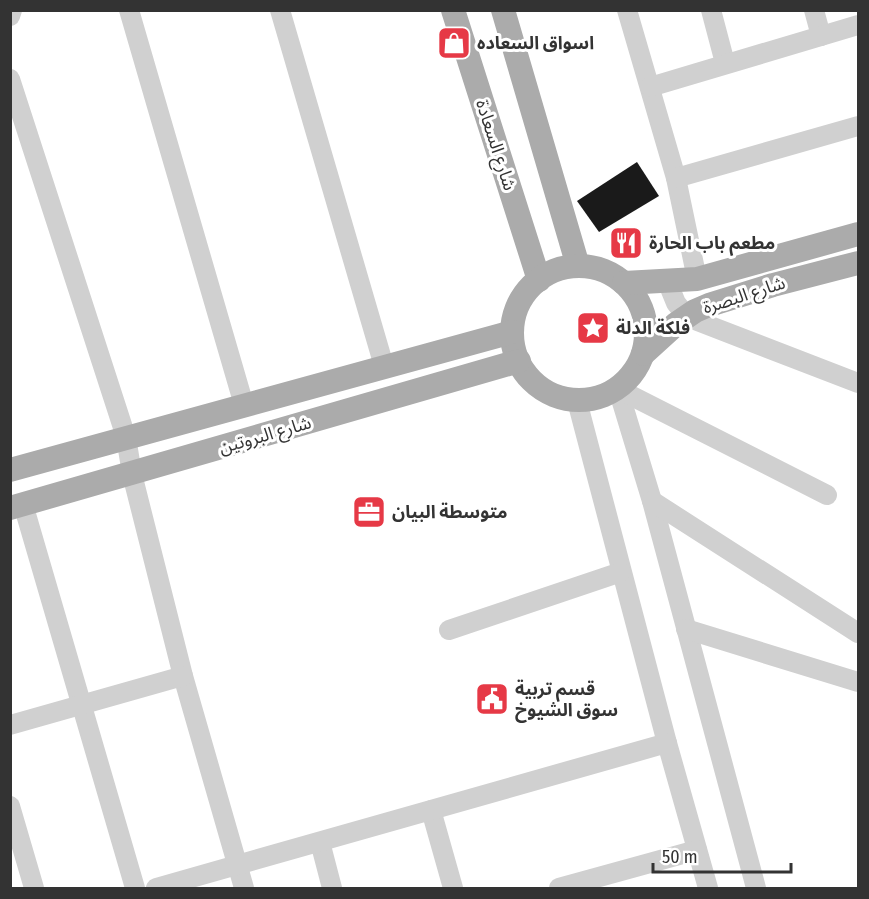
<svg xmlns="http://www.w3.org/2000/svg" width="869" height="899" viewBox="0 0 869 899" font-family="'Fira Sans Condensed','Noto Sans Arabic',sans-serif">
	<rect width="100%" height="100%" fill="#fff"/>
	<!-- building -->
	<polygon fill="#1a1a1a" points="637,162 659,196 599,232 577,201"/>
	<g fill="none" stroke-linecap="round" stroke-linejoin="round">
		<!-- minor -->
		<g stroke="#d0d0d0" stroke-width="20">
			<polyline points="129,10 244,405"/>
			<polyline points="280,10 384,366"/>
			<polyline points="627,10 676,178 697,279"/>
			<polyline points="711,10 725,63"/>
			<polyline points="814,10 821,36"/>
			<polyline points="10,16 12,10"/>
			<polyline points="10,79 126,437 132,474 183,676 244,888"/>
			<polyline points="650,87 858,25"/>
			<polyline points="676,178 858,126"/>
			<polyline points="667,281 676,303 687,317 858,383"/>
			<polyline points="618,389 652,501 756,888"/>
			<polyline points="618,389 827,495"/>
			<polyline points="577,401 667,743 708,888"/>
			<polyline points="652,501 858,633"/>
			<polyline points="23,504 135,888"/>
			<polyline points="686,629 858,682"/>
			<polyline points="449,630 621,572"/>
			<polyline points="10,725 183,676"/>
			<polyline points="10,806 34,888"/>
			<polyline points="431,810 453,888"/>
			<polyline points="320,842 332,888"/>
			<polyline points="156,888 667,743"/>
			<polyline points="559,888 697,850"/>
		</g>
		<!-- major -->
		<g stroke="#ababab" stroke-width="24">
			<polyline points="453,10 539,280"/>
			<polyline points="503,10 578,266"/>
			<circle cx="579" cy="333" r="67"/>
			<polyline points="624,283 697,279 858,234"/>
			<polyline points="643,354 676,324 695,311 709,305 773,285 858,263"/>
			<polyline points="10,470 512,332"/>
			<polyline points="10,508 519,361"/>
		</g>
	</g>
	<!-- icons -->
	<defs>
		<symbol id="shop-square" viewBox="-11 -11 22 22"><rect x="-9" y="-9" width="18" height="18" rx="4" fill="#e63946" stroke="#fff"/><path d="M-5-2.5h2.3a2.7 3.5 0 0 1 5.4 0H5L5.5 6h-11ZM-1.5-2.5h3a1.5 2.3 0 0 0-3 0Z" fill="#fff"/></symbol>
		<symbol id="restaurant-square" viewBox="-11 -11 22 22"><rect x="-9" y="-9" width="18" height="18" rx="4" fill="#e63946" stroke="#fff"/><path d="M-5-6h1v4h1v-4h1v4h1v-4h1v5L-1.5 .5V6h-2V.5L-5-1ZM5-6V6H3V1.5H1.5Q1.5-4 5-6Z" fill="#fff"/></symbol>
		<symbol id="sight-square" viewBox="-11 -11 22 22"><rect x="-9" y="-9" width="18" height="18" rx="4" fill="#e63946" stroke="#fff"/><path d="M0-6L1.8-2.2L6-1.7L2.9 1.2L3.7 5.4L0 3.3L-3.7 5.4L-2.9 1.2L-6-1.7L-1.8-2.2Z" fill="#fff"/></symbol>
		<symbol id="office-square" viewBox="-11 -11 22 22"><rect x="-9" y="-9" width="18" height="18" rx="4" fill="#e63946" stroke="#fff"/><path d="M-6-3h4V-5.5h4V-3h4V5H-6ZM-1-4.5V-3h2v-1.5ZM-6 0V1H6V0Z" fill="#fff"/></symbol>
		<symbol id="civic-square" viewBox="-11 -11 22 22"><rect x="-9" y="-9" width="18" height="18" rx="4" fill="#e63946" stroke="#fff"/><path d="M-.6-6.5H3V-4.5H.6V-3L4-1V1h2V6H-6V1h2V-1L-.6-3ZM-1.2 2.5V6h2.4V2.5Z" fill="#fff"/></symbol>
	</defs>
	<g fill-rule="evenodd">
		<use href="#shop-square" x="435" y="24" width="38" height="38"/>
		<use href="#restaurant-square" x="607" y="224" width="38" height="38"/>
		<use href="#sight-square" x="574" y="309" width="38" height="38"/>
		<use href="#office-square" x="350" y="493" width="38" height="38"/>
		<use href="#civic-square" x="473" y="680" width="38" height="38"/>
	</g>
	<g text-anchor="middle" stroke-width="6" stroke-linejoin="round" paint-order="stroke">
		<!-- poi labels -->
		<g font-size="18" font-weight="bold" fill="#333" stroke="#fff" text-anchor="start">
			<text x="477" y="49">اسواق السعاده</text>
			<text x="649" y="249">مطعم باب الحارة</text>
			<text x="616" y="334">فلكة الدلة</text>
			<text x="392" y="518">متوسطة البيان</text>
			<text x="515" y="695">قسم تربية<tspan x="515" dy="21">سوق الشيوخ</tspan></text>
		</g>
		<!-- street labels -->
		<g font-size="18" fill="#333" stroke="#fff">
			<text transform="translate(496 145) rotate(72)" y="6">شارع السعادة</text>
			<text transform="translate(744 295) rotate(-18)" y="6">شارع البصرة</text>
			<text transform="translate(265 435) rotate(-16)" y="6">شارع البروتين</text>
		</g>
	</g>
	<!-- border -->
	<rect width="869" height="899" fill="none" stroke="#333333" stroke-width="24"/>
	<!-- scale -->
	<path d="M653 863v9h138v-9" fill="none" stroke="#333333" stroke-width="3"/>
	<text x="662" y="863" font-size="18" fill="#333333" stroke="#ffffff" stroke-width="4.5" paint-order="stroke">50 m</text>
</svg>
